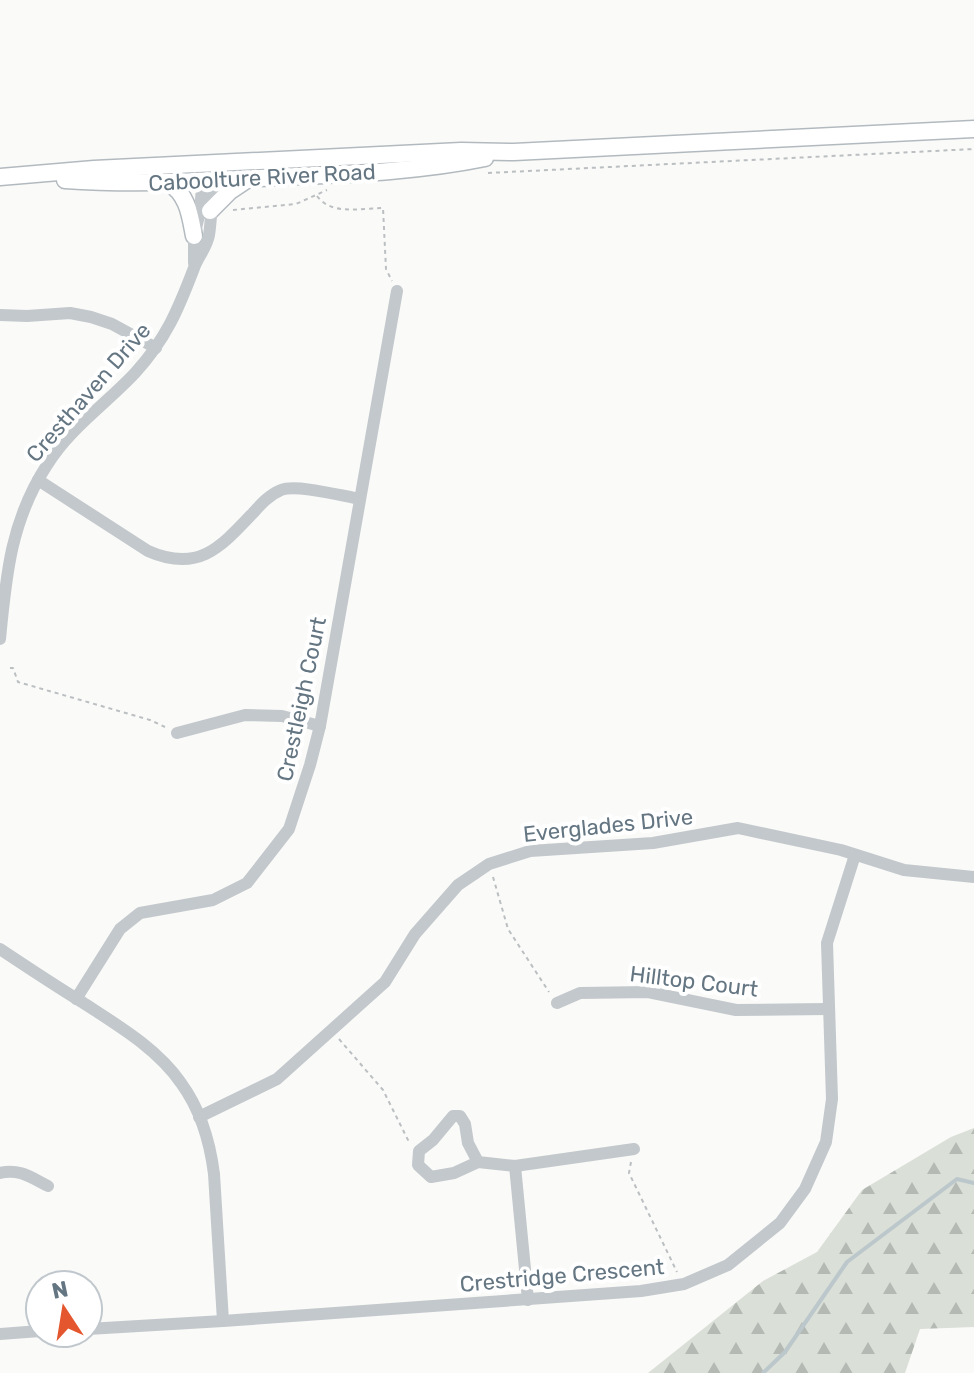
<svg xmlns="http://www.w3.org/2000/svg" width="974" height="1373" viewBox="0 0 974 1373" font-family="Rubik,sans-serif">
	<defs>
		<pattern id="forest-firs" width="22" height="20" patternUnits="userSpaceOnUse" patternTransform="scale(2)"><rect width="22" height="20" fill="#dadfd7"/><path d="M5 1l3.5 6h-7zM16 11l3.5 6h-7z" fill="#b4b9b4"/></pattern>
	</defs>
	<rect width="100%" height="100%" fill="#fafaf8"/>
	<!-- forest -->
	<polygon fill="url(#forest-firs)" points="974,1128 974,1327 920,1329 905,1373 648,1373 763,1281 817,1252 862,1190 951,1137"/>
	<g fill="none" stroke-linecap="round" stroke-linejoin="round">
		<!-- stream -->
		<polyline stroke="#bbc7cb" stroke-width="4" points="763,1373 785,1352 847,1262 957,1179 974,1183"/>
		<defs>
			<g id="secondary">
				<polyline points="0,177 94,169 461,151 514,152 974,129"/>
				<path d="M65 180C136 185 207 181 278 177 347 174 417 172 485 158"/>
				<path d="M168 182C188 195 190 215 194 236"/>
				<polyline points="210,211 230,191 248,179"/>
			</g>
		</defs>
		<!-- secondary casing -->
		<use href="#secondary" stroke="#b3babf" stroke-width="19"/>
		<!-- path -->
		<g stroke="#bbbfc2" stroke-width="2" stroke-dasharray="4 4" stroke-linecap="butt">
			<polyline points="488,173 974,149"/>
			<path d="M317 196C332 216 361 208 383 208L386 269 392 281"/>
			<polyline points="233,210 296,204 327,190"/>
			<polyline points="10,668 13,668 18,682 150,720 165,727"/>
			<polyline points="493,877 508,929 549,992"/>
			<polyline points="339,1039 383,1090 409,1142"/>
			<polyline points="631,1162 629,1173 677,1272"/>
		</g>
		<!-- minor -->
		<g stroke="#c3c8cc" stroke-width="12">
			<polyline points="194,263 194,236 200,212 203,175"/>
			<polyline points="0,315 27,316 70,313 91,317 112,324 156,348"/>
			<path d="M38 480 148 551C198 573 220 548 253 513 261 504 269 495 281 490 297 484 342 496 360 499"/>
			<path d="M0 639C6 575 11 520 47 465 70 428 106 404 135 373 166 339 178 310 194 268 198 257 207 247 209 235 212 216 212 194 213 174"/>
			<polyline points="177,733 245,715 282,716 320,726"/>
			<path d="M0 949C27 967 54 985 82 1002 117 1025 157 1048 181 1083 200 1109 210 1142 214 1174L223 1321"/>
			<polyline points="76,999 120,929 140,913 213,900 247,883 289,829 310,765 320,726 397,291"/>
			<polyline points="557,1003 580,993 648,992 736,1010 828,1009"/>
			<polyline points="199,1117 277,1079 385,982 415,934 458,885 489,864 530,851 653,843 738,828 841,850 904,870 974,877"/>
			<polyline points="478,1162 468,1143 465,1124 460,1116 453,1116 433,1140 419,1151 418,1165 431,1177 454,1173 478,1162 515,1166 528,1300"/>
			<polyline points="515,1166 634,1149"/>
			<path d="M0 1173C19 1168 32 1178 48 1186"/>
			<polyline points="88,1329 223,1321 641,1291 684,1284 728,1265 780,1223 805,1189 826,1142 832,1099 827,943 855,855"/>
			<polyline points="0,1334 40,1331"/>
		</g>
		<!-- secondary -->
		<use href="#secondary" stroke="#fff" stroke-width="16"/>
	</g>
	<g text-anchor="middle" stroke-width="8" stroke-linejoin="round" paint-order="stroke">
		<!-- street labels -->
		<g font-size="22" fill="#657683" stroke="#fff">
			<text transform="translate(262 177) rotate(-3)" y="8">Caboolture River Road</text>
			<text transform="translate(88 392) rotate(-49)" y="8">Cresthaven Drive</text>
			<text transform="translate(301 699) rotate(-78)" y="8">Crestleigh Court</text>
			<text transform="translate(608 825) rotate(-6)" y="8">Everglades Drive</text>
			<text transform="translate(694 981) rotate(7)" y="8">Hilltop Court</text>
			<text transform="translate(562 1275) rotate(-5)" y="8">Crestridge Crescent</text>
		</g>
	</g>
	<!-- north arrow -->
	<g transform="translate(64 1309) rotate(348)"><circle r="38" fill="#ffffff" stroke="#c1c8cd" stroke-width="2"/>
	<path d="M0-6L14 30L0 20L-14 30Z" fill="#e4572e"/>
	<text y="-12" font-size="22" font-weight="bold" text-anchor="middle" fill="#657683">N</text>
	</g>
</svg>
